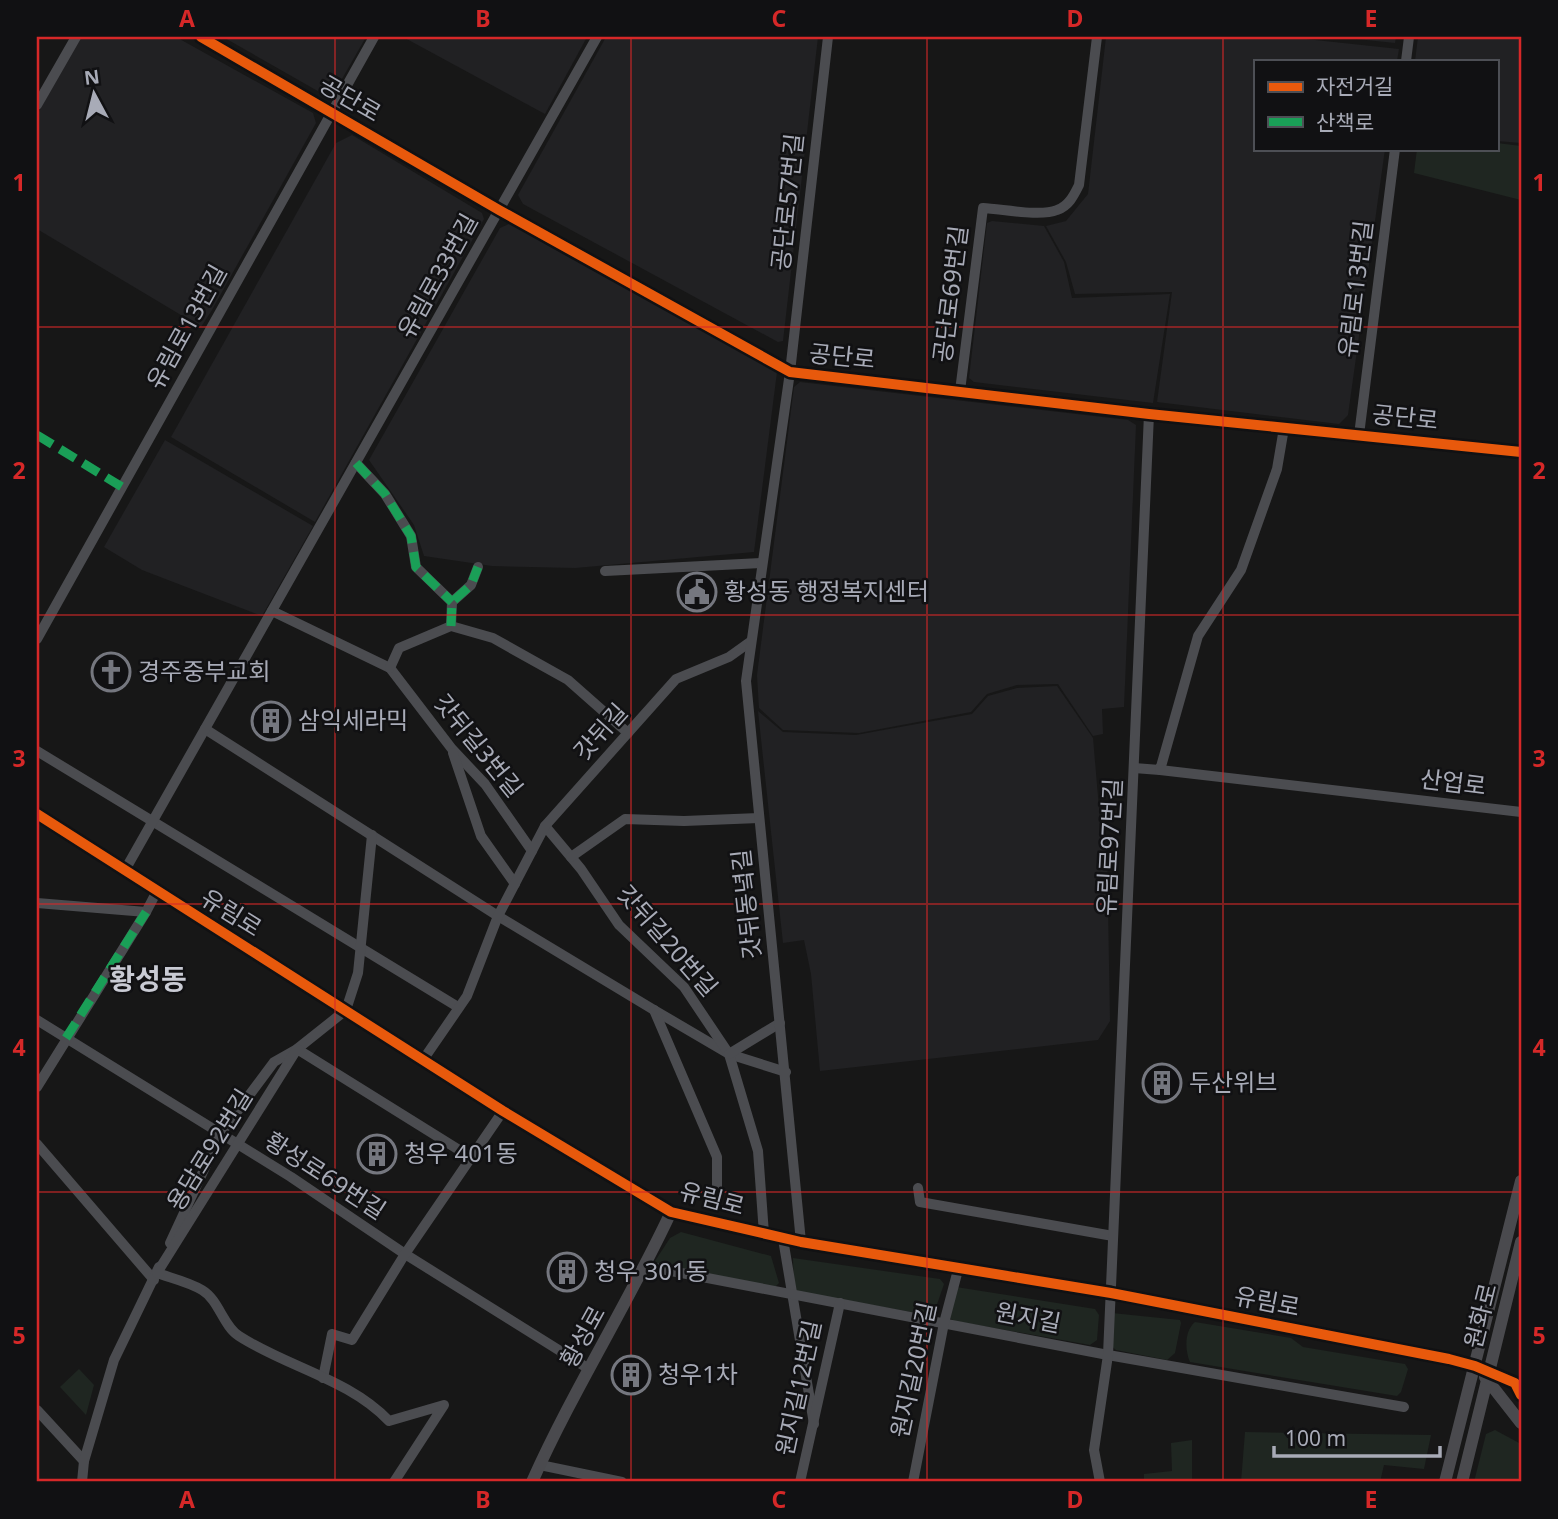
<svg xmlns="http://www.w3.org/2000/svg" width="1558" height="1519" viewBox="0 0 1558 1519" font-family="'Noto Sans','Noto Sans KR',sans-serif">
	<rect width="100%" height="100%" fill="#171717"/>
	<!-- built -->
	<g fill="#212123">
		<polygon points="80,37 176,37 313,113 316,123 212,310 201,327 37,229 37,115"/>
		<polygon points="223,37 366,37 335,91 323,94"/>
		<polygon points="403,37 587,37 545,114"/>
		<polygon points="606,37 818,37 783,341 778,342 523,204 518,195"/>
		<polygon points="1106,37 1287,37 1399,49 1397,61 1255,61 1255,149 1385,149 1348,415 1339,424 1157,402 1172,292 1075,294 1066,262 1046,226 1066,221 1088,194"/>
		<polygon points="1337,37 1396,37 1395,43"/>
		<polygon points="1418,37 1501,37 1521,39 1521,143 1497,141 1497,61 1415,61"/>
		<polygon points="352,135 482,213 484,219 315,522 171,437 336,143"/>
		<polygon points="992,221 1044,226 1064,262 1072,298 1170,294 1153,403 974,382 969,378 987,223"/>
		<polygon points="509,224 777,372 754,552 575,568 492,566 424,556 414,525 369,460 500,228"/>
		<polygon points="800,382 1128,420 1136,425 1124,707 1102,709 1103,734 1093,736 1058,684 1017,685 987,694 971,712 859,733 783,730 759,708 757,675 794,387"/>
		<polygon points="165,440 313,526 262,616 142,570 104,547"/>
		<polygon points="1057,686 1093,738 1100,820 1107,849 1110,1021 1098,1040 820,1071 811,974 804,940 783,943 758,711 783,732 856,735 972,714 988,696 1017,688"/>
	</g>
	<!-- green -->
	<g fill="#1f2621">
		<polygon points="1497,143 1521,146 1521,200 1414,173 1417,149 1497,149"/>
		<polygon points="681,1232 771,1256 779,1283 774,1288 658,1265 655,1261 670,1238"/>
		<polygon points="793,1258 940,1279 944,1284 933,1316 794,1291"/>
		<polygon points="956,1287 1095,1309 1099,1315 1097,1340 1090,1345 955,1321 949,1318"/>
		<polygon points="1112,1313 1180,1320 1181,1323 1175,1353 1167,1360 1116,1350 1110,1345"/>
		<path d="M1195 1322 1291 1338 1303 1347 1405 1364 1408 1369 1401 1392 1397 1396 1190 1362C1185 1351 1184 1331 1195 1322Z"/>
		<polygon points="79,1369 94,1385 86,1415 60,1387"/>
		<polygon points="1495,1430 1521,1444 1521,1482 1474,1482 1486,1434"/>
		<polygon points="1245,1432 1431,1435 1424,1469 1384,1465 1380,1482 1241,1482"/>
		<polygon points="1192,1440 1192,1482 1144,1482 1144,1474 1172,1471 1171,1443"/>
	</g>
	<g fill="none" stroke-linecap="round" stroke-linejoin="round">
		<!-- street -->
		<g stroke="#4b4c50" stroke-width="10">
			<polyline points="201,37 499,210 790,372 1149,414 1521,452"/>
			<polyline points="1406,61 1409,37"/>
			<polyline points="37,105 76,37"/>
			<path d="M960 391 983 208C1003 209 1040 217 1057 210 1069 206 1074 195 1079 185L1097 37"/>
			<polyline points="1359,435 1395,149"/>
			<polyline points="356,463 385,494 411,536 416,567 452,602"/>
			<polyline points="605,571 761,563"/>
			<polyline points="272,611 390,668 452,749 485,784 532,851"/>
			<polyline points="451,626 452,602 471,585 478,567"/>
			<polyline points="37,639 374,37"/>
			<polyline points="390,668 399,648 451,626 493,638 568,680 628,733"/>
			<polyline points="205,729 498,916 654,1010 729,1054 786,1072"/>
			<polyline points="37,751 458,1007"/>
			<polyline points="453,753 481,836 515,884"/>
			<polyline points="1134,768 1160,770 1198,636 1241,570 1277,469 1284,428"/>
			<polyline points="1160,770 1521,812"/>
			<polyline points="545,826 581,869 619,925 684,987 729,1054 758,1151 764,1234"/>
			<polyline points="571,857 625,819 684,821 759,818"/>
			<polyline points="125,870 597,37"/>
			<polyline points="37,903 146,912 157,891"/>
			<polyline points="654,1010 717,1157 717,1198"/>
			<polyline points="37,1020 291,1177 405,1254 589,1369"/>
			<polyline points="729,1054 780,1023"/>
			<polyline points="423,1060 467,996 498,916 545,826 676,679 729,657 750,642"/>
			<polyline points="37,1087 146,912"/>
			<polyline points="37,1144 154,1280"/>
			<polyline points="918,1188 920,1202 1113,1236"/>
			<polyline points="783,1239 814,1424"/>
			<polyline points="801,1242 746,681 790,372 828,37"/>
			<polyline points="170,1243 221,1133 274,1062 297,1049 346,1010 358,973 372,835"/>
			<polyline points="645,1266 1108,1355 1404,1407"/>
			<polyline points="323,1378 332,1334 352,1340 405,1254 503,1111"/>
			<polyline points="37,1410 84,1461"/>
			<polyline points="540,1465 622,1482"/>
			<polyline points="82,1482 84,1461 114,1360 159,1267"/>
			<path d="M394 1482 444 1405 389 1421C349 1379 287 1367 239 1336 223 1326 219 1300 202 1290 189 1282 171 1278 157 1273L297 1049 472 1158"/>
			<polyline points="800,1482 840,1303"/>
			<polyline points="913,1482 944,1323 959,1266"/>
			<polyline points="1100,1482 1094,1450 1108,1355 1149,414"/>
		</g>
		<!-- secondary -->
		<g stroke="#4a4a4e" stroke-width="12">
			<polyline points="37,814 503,1111 671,1212 801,1242 1111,1293 1449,1359 1475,1366 1515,1383 1521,1395"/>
			<polyline points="1485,1377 1521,1423"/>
			<path d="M532 1482C573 1390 628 1304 671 1212"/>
			<polyline points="1445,1482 1521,1181"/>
			<polyline points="1462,1482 1521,1242"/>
		</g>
		<!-- quiet -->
		<g stroke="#1a9f57" stroke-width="9" stroke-dasharray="18 9" stroke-linecap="butt">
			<polyline points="37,435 122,487"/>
			<polyline points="356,463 385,494 411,536 416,567 452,602"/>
			<polyline points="451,626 452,602 471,585 478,567"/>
			<polyline points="66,1038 146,912"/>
		</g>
		<defs>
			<g id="cycleway">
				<polyline points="201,37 499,210 790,372 1149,414 1521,452"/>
				<polyline points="37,814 503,1111 671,1212 801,1242 1111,1293 1449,1359 1475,1366 1515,1383 1521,1395"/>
			</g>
		</defs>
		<!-- cycleway casing -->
		<use href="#cycleway" stroke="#111113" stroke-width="15"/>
		<!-- cycleway -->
		<use href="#cycleway" stroke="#e8590c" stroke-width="10"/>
	</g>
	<!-- grid -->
	<path fill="none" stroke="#d62828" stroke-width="2" stroke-opacity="0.55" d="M335 37V1482M631 37V1482M927 37V1482M1223 37V1482M37 327H1521M37 615H1521M37 904H1521M37 1192H1521"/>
	<!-- icons -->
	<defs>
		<symbol id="civic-ring" viewBox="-11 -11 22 22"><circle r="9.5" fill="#111113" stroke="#75777f" stroke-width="1.5"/><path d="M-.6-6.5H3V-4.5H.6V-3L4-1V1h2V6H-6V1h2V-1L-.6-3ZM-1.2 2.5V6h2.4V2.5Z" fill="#75777f"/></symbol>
		<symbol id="church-ring" viewBox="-11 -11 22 22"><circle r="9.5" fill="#111113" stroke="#75777f" stroke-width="1.5"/><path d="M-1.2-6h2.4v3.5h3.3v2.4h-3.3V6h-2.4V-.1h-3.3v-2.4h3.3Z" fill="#75777f"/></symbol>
		<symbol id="building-ring" viewBox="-11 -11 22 22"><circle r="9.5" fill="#111113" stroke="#75777f" stroke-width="1.5"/><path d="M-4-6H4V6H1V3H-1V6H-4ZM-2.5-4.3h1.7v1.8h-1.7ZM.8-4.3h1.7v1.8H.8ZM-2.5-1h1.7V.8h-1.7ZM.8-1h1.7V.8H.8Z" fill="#75777f"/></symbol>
	</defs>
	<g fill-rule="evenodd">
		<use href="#civic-ring" x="675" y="570" width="44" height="44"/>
		<use href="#church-ring" x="89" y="650" width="44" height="44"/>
		<use href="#building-ring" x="249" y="699" width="44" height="44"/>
		<use href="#building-ring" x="1140" y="1061" width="44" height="44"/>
		<use href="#building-ring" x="355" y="1132" width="44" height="44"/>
		<use href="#building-ring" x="545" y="1250" width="44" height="44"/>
		<use href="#building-ring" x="609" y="1353" width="44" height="44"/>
	</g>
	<g text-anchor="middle" stroke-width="5" stroke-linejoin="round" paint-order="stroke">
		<!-- street labels -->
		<g font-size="24" fill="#a8abb7" stroke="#111113">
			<text transform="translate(350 99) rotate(30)" y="8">공단로</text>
			<text transform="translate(788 202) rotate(-84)" y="8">공단로57번길</text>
			<text transform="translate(438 276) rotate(-61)" y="8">유림로33번길</text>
			<text transform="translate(1356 289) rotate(-83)" y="8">유림로13번길</text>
			<text transform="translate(951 294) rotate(-83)" y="8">공단로69번길</text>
			<text transform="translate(187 327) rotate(-61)" y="8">유림로13번길</text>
			<text transform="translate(842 357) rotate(6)" y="8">공단로</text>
			<text transform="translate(1405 418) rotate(6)" y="8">공단로</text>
			<text transform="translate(601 732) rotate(-48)" y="8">갓뒤길</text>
			<text transform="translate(478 746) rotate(51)" y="8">갓뒤길3번길</text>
			<text transform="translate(1453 783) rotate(7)" y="8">산업로</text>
			<text transform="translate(1110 847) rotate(-87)" y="8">유림로97번길</text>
			<text transform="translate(747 904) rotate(-96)" y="8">갓뒤동녘길</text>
			<text transform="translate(231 913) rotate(32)" y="8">유림로</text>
			<text transform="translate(667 941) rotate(49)" y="8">갓뒤길20번길</text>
			<text transform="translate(210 1150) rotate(-58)" y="8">용담로92번길</text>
			<text transform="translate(325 1176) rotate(33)" y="8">황성로69번길</text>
			<text transform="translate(712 1199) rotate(15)" y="8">유림로</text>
			<text transform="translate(1267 1302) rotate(11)" y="8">유림로</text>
			<text transform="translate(1481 1316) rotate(-76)" y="8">원화로</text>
			<text transform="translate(1028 1318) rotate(11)" y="8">원지길</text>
			<text transform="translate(583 1337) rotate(-61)" y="8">황성로</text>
			<text transform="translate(914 1370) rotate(-78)" y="8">원지길20번길</text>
			<text transform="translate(799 1388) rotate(-78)" y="8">원지길12번길</text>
		</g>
		<!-- poi labels -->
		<g font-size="24" fill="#a8abb7" stroke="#111113" text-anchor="start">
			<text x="724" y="600">황성동 행정복지센터</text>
			<text x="138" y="680">경주중부교회</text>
			<text x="298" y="729">삼익세라믹</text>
			<text x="1189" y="1091">두산위브</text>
			<text x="404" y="1162">청우 401동</text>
			<text x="594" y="1280">청우 301동</text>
			<text x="658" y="1383">청우1차</text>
		</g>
		<!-- quarter labels -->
		<g font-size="28" font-weight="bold" fill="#c9cbd4" stroke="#111113">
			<text x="148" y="989">황성동</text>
		</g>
	</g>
	<!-- border -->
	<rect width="1558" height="1519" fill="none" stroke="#111113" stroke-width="77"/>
	<!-- legend -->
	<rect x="1254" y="60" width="245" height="91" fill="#111113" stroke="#4d4f55" stroke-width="2"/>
	<rect x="1268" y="82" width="35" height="10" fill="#e8590c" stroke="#4d4f55" stroke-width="2"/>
	<text x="1316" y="94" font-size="21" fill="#a8abb7">자전거길</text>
	<rect x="1268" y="117" width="35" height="10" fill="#1a9f57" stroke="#4d4f55" stroke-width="2"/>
	<text x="1316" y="130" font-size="21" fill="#a8abb7">산책로</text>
	<!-- north arrow -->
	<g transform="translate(94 94) rotate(353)" stroke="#111113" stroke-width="5" paint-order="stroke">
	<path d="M0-5L12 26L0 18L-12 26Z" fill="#a8abb7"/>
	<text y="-10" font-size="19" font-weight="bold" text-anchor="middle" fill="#a8abb7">N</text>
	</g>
	<!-- scale -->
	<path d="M1274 1446v10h166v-10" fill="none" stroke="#a8abb7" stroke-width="3.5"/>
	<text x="1285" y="1446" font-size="21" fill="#a8abb7" stroke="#111113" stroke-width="5" paint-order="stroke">100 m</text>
	<rect x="38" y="38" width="1482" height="1442" fill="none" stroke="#d62828" stroke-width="2.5"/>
	<g font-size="23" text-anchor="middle" font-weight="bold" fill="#d62828">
		<text x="187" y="27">A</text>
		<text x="483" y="27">B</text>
		<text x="779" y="27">C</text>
		<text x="1075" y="27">D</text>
		<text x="1371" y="27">E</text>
		<text x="19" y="191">1</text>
		<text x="1539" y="191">1</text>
		<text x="19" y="479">2</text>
		<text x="1539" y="479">2</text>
		<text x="19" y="767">3</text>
		<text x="1539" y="767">3</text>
		<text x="19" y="1056">4</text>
		<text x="1539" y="1056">4</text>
		<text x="19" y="1344">5</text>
		<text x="1539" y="1344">5</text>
		<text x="187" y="1508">A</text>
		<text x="483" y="1508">B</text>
		<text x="779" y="1508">C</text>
		<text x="1075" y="1508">D</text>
		<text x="1371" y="1508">E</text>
	</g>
</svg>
